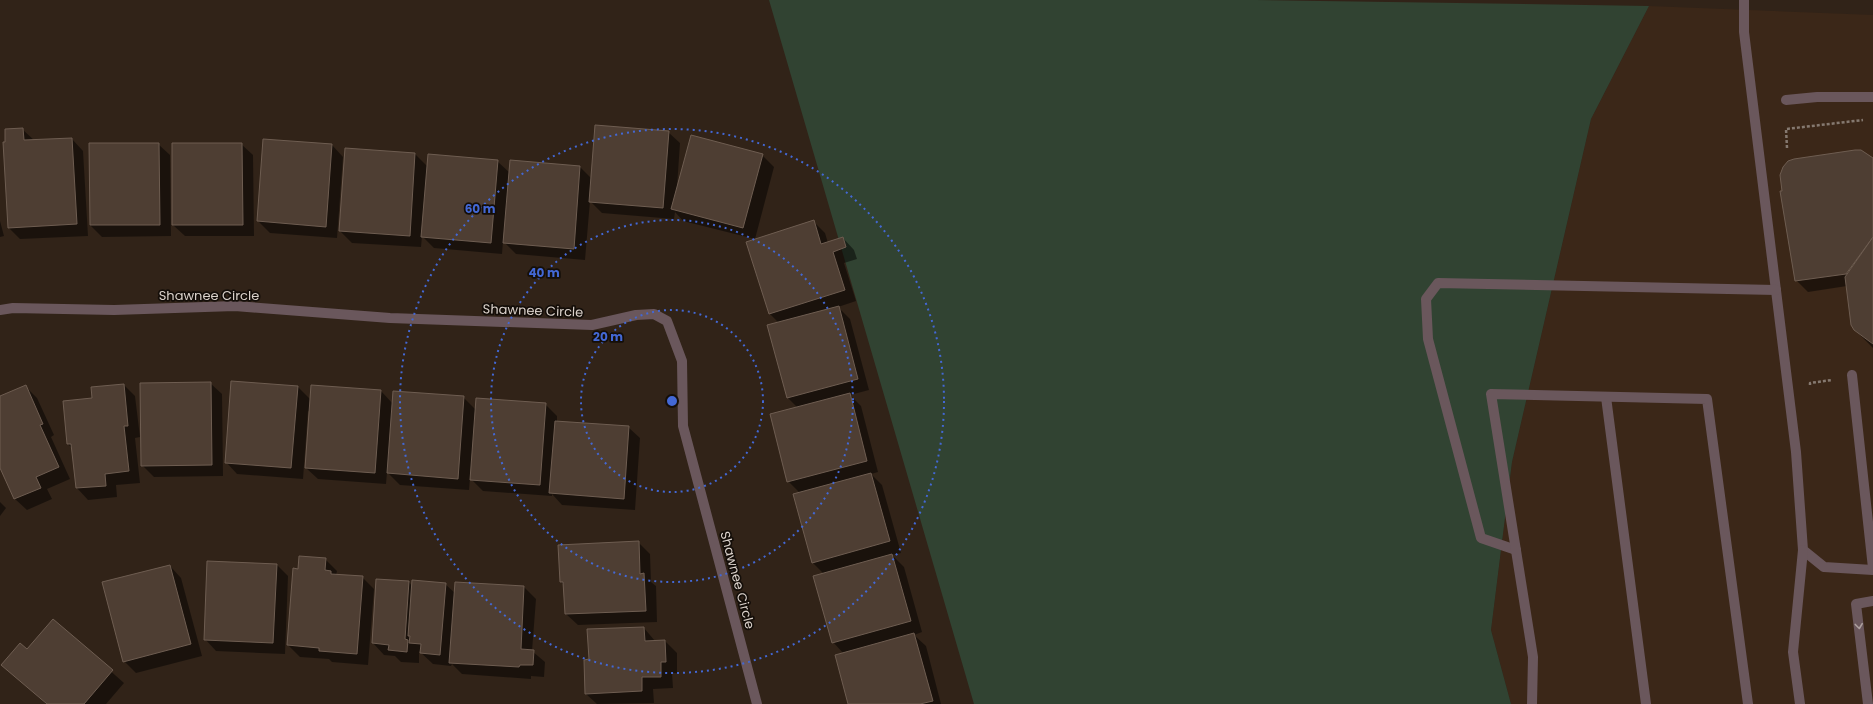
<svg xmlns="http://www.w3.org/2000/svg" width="1873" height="704" viewBox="0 0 1873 704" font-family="Poppins,sans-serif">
	<rect width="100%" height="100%" fill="#312318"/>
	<!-- built -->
	<polygon fill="#3b2718" points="1649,6 1873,15 1873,704 1511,704 1491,630 1512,462 1591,119"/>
	<!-- green -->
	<polygon fill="#314332" points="769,0 1256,0 1649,6 1591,119 1512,462 1491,630 1511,704 974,704"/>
	<!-- shadow -->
	<g fill="#0007">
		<polygon points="22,129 35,141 72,139 83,151 88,236 20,239 9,228 7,143"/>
		<polygon points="668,132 680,143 677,187 762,155 774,167 755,239 683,221 675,212 674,219 602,213 590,201 585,260 516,254 503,241 502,254 434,248 422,236 421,247 352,243 340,231 346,149 415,154 428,167 497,161 510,173 580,167 592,179"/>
		<polygon points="90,144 158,144 170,155 171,236 102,237 90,225"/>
		<polygon points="241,144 253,155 254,236 185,236 173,225"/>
		<polygon points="332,145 343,157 337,238 270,233 258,221"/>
		<polygon points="1873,160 1873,348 1854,329 1847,286 1808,292 1796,280"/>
		<polygon points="0,221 4,236 0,237"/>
		<polygon points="813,221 825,233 828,243 843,238 854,250 857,259 844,263 856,301 838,307 850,319 869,390 850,395 861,406 878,472 871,474 882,485 901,553 892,555 904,567 922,632 914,635 926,646 941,704 849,704 843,653 833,642 824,574 812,562 800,493 788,481 798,408 788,398 779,323 770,314"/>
		<polygon points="210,383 222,394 223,476 154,477 142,465"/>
		<polygon points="124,385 135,396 140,437 135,438 140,483 116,485 117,497 88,500 77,488 73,449 68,444 93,399"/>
		<polygon points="25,386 37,398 54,435 51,437 70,479 47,489 52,499 27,510 15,499 0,467 0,397"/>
		<polygon points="298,387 311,400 381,391 393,404 463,397 476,410 545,404 557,416 557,422 628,427 640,438 635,510 562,505 552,494 552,496 483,491 470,478 469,490 400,485 387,472 386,484 318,479 306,468 310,412 308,411 303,479 237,474 226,462"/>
		<polygon points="0,502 6,508 0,516"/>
		<polygon points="639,543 650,554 651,582 656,586 657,622 578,625 566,614 565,586 561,582"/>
		<polygon points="325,559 337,571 336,575 362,577 374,589 368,665 332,662 329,659 300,657 288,645 299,570"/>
		<polygon points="277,565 288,576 285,654 216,651 205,639"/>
		<polygon points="170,566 181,578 202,656 136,673 124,661"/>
		<polygon points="409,582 412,586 445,584 455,593 524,587 536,599 532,651 545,662 544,677 531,676 531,679 462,674 452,664 451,666 433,664 419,651 419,663 401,662 395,656 384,655 373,643"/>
		<polygon points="53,620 124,683 106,704 46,704 3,665 27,650"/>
		<polygon points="644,628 655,641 665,641 677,653 677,673 672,673 673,688 653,689 654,703 597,704 586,694 590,660"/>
	</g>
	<!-- building -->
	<g fill="#4e3e33" stroke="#6e5d51">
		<polygon points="595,125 669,131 663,208 589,202"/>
		<polygon points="23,128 24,140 72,138 77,224 8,228 3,142 5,142 5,129"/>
		<polygon points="691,135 763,154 743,228 671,209"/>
		<polygon points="263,139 332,144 326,227 257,221"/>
		<polygon points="89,143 159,143 160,225 90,225"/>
		<polygon points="172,143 242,143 243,225 172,225"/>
		<polygon points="345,148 415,153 410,236 339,231"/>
		<polygon points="1855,150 1861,150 1873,158 1873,237 1846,274 1795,281 1780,191 1782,191 1780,175 1783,167 1788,161 1794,159"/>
		<polygon points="428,154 498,160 491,243 421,237"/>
		<polygon points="510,160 580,166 574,249 503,243"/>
		<polygon points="814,220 821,244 843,237 846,247 833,252 845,290 769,314 746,242"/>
		<polygon points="1873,237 1873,344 1854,330 1851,325 1845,277"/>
		<polygon points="839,306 858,379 787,398 767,325"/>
		<polygon points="231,381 298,386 291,468 225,463"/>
		<polygon points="211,382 212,465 141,466 140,383"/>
		<polygon points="124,384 128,426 124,426 129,471 105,474 106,486 76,488 71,444 67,444 63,401 92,398 91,387"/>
		<polygon points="26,385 43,424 40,425 59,467 36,477 41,488 14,499 0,468 0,396"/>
		<polygon points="311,385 381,390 375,473 305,468"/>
		<polygon points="393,391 464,396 458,479 387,473"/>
		<polygon points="850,393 867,461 787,482 770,414"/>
		<polygon points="476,398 546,403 540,485 470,480"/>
		<polygon points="555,421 629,426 624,499 549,493"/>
		<polygon points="871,473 890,541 812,563 793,494"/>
		<polygon points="639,541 640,574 644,573 646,611 565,614 563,582 560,582 558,545"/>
		<polygon points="892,554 911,621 832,643 813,576"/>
		<polygon points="299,556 326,558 325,570 331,571 331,574 363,576 357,654 319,651 319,648 287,645 293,568 298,569"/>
		<polygon points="207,561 277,564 273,643 204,640"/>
		<polygon points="170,565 191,644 123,662 102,582"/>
		<polygon points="376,579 409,581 405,639 408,640 407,652 388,650 389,645 372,643"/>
		<polygon points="412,580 446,583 440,655 420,653 421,644 409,643 410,636 408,636"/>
		<polygon points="455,582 524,586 521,649 534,650 533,665 520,665 519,667 449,663"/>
		<polygon points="53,619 113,670 84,704 47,704 1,665 20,643 27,649"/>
		<polygon points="644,627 645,641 665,640 666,662 661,662 661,677 642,677 642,691 585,694 584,660 589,659 587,629"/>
		<polygon points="914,633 933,701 920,704 848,704 835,655"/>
	</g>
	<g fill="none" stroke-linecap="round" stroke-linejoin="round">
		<!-- path -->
		<g stroke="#857970" stroke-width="2.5" stroke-dasharray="3 2" stroke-linecap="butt">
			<polyline points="1787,148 1786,129 1863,120"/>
			<polyline points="1810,385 1810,383 1832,380"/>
		</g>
		<!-- service -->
		<g stroke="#6a575c" stroke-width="10">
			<polyline points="1744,0 1744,32 1796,452 1803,550 1824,567 1873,570"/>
			<polyline points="1786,100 1817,97 1873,97"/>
			<polyline points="1852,375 1873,568"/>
			<polyline points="1606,397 1646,704"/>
			<polyline points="1516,550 1481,538 1428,339 1426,299 1438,283 1776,290"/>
			<polyline points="1532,704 1533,657 1491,394 1707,399 1748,704"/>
			<polyline points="1800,704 1793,652 1803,550"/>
			<polyline points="1868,704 1856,604 1873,601"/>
		</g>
		<!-- minor -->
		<polyline stroke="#6a575c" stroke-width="10" points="0,310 13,308 114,310 235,306 390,318 564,324 592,325 636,315 654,314 667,321 682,361 683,426 757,704"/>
	</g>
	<!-- one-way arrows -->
	<defs><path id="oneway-chevron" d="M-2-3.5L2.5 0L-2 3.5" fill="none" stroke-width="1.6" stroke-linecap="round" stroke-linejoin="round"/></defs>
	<use stroke="#ada09e" href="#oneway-chevron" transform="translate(1859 626) rotate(83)"/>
	<!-- distance rings -->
	<g fill="none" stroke="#4368d5" stroke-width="2" stroke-dasharray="2 4">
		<circle cx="672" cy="401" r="91"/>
		<circle cx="672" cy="401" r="181"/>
		<circle cx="672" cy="401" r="272"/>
	</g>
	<g text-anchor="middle" stroke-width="3.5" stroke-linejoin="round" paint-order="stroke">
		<!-- street labels -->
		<g font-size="13" fill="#dad1ca" stroke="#140e09">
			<text x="209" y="300">Shawnee Circle</text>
			<text transform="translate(533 310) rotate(2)" y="5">Shawnee Circle</text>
			<text transform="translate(738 580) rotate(75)" y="5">Shawnee Circle</text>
		</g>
	</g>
	<circle cx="672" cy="401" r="6" fill="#4368d5" stroke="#140e09" stroke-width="2"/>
	<g font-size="12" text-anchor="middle" font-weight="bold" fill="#4368d5" stroke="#140e09" stroke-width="3.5" stroke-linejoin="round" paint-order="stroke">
		<text x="480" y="213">60 m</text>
		<text x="544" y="277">40 m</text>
		<text x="608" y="341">20 m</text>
	</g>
</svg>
